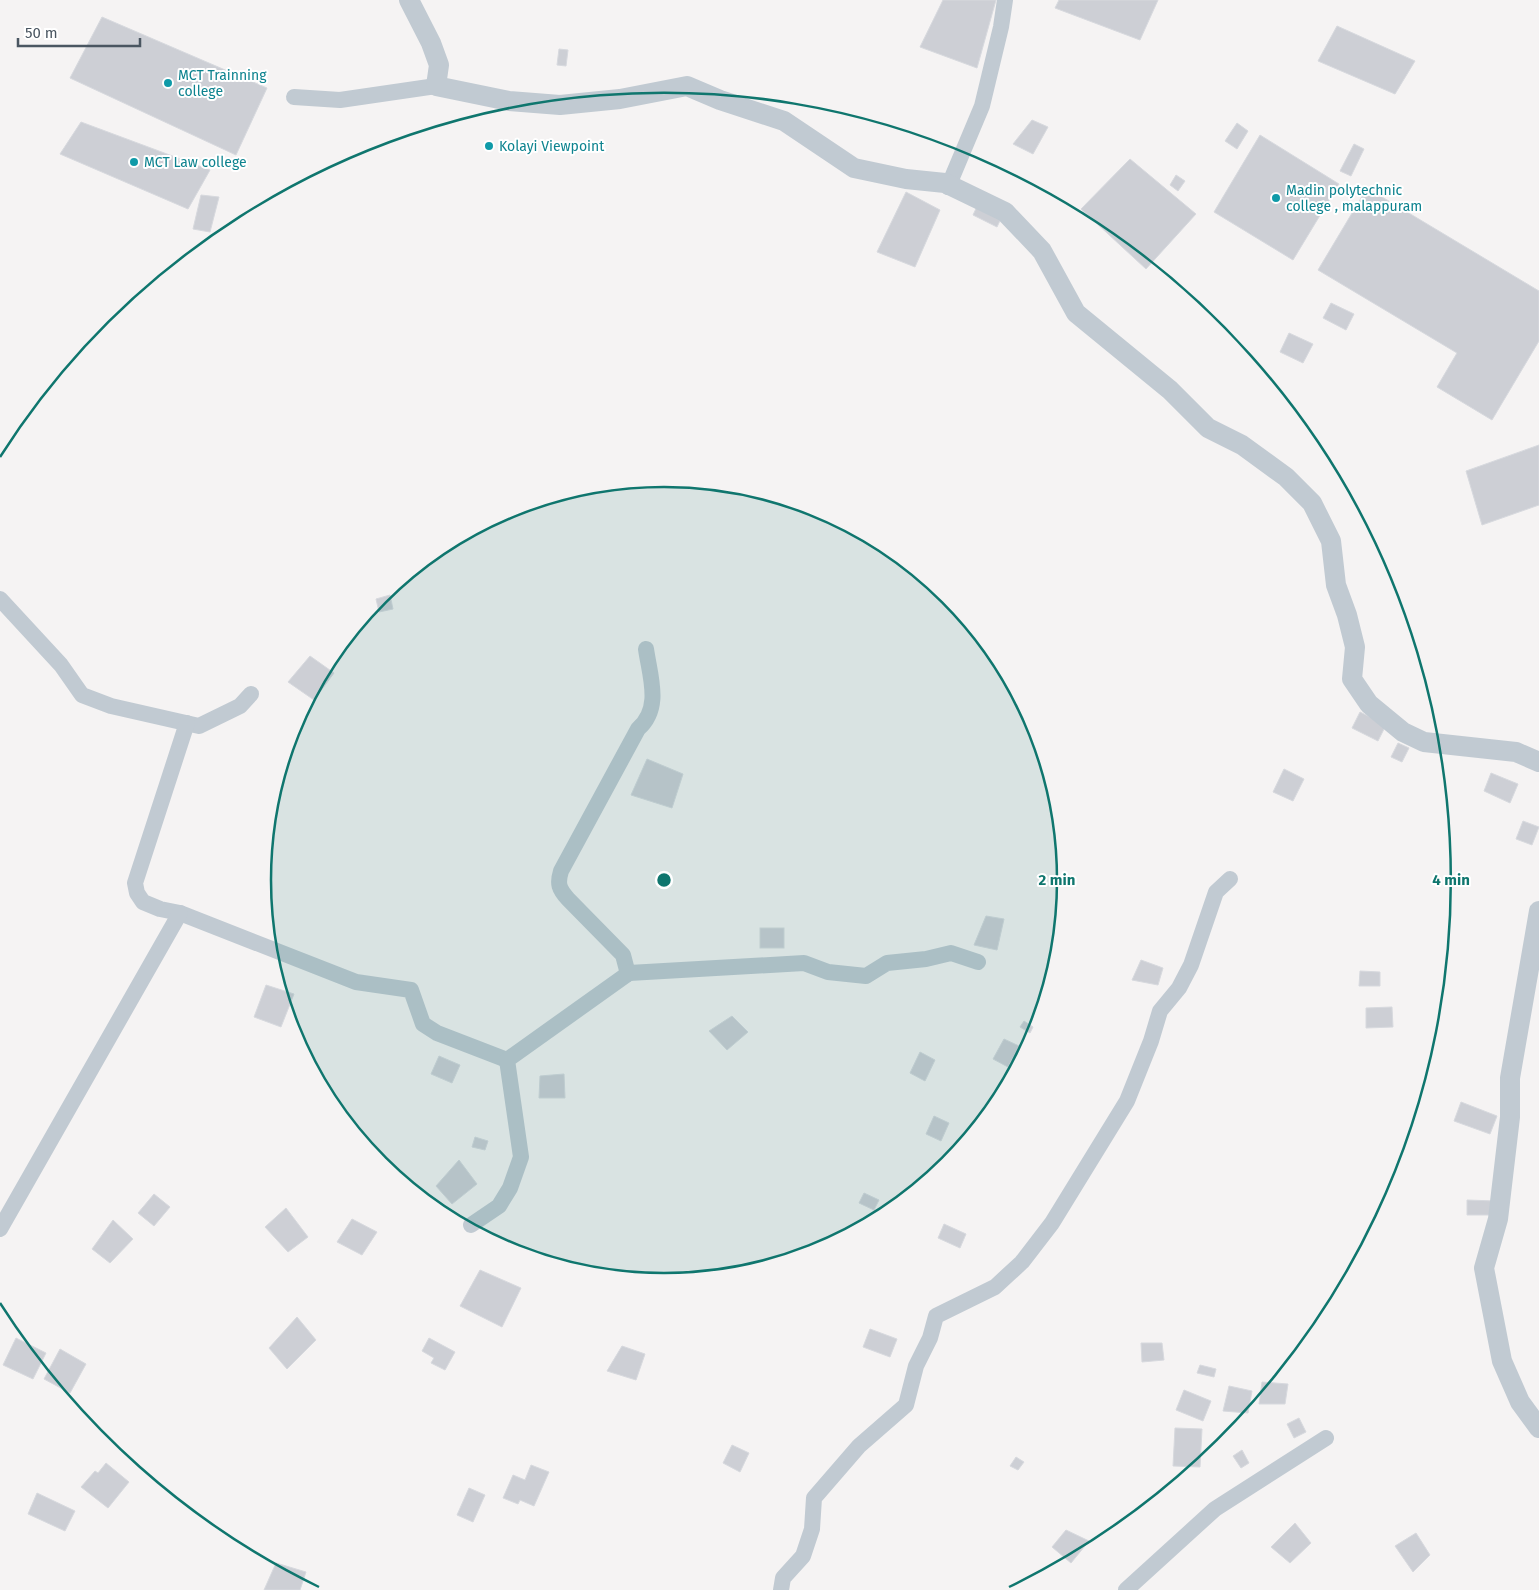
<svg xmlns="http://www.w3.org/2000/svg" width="1539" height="1590" viewBox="0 0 1539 1590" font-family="'Fira Sans',sans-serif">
	<rect width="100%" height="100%" fill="#f5f3f3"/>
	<!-- building -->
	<g fill="#cdcfd5" stroke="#d7d9de">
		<polygon points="943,0 996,0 977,68 920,47"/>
		<polygon points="1059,0 1158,0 1140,40 1055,8"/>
		<polygon points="102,17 267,88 236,155 70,78"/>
		<polygon points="1337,26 1415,61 1395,94 1318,61"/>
		<polygon points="559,49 568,50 566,66 557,65"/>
		<polygon points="1032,120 1048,127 1033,154 1013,144"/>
		<polygon points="81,122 210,170 188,209 60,154"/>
		<polygon points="1237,123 1248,131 1237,149 1225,141"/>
		<polygon points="1260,135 1339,184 1293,260 1214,212"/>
		<polygon points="1354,144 1364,149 1351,176 1340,171"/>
		<polygon points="1130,159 1196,214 1146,269 1081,209"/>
		<polygon points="1176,175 1185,181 1178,191 1170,185"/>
		<polygon points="1367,188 1539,291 1539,341 1492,420 1437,387 1457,353 1318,270"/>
		<polygon points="906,192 940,210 915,267 877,252"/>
		<polygon points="201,195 219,197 210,232 193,229"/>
		<polygon points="979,202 1003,214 997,227 973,215"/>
		<polygon points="1331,303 1354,314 1346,330 1323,318"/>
		<polygon points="1289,333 1313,344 1303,363 1280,352"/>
		<polygon points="1539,445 1539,505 1482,525 1466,471"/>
		<polygon points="390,595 393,609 379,612 376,599"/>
		<polygon points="310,656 334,673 314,700 288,682"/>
		<polygon points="1360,712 1386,725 1378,741 1352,728"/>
		<polygon points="1398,743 1409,748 1402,762 1391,757"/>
		<polygon points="647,759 683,774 672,808 631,795"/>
		<polygon points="1284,769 1304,779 1293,801 1273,792"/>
		<polygon points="1491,773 1518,784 1510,803 1484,791"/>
		<polygon points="1523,821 1539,827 1532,845 1516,839"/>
		<polygon points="986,916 1004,919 997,950 974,945"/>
		<rect x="760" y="928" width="24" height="20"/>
		<polygon points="1141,960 1163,968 1158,985 1132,980"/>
		<polygon points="1360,971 1380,972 1380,986 1359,986"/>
		<polygon points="266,985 294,994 281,1027 254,1017"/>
		<polygon points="1392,1007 1393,1027 1366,1028 1366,1008"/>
		<polygon points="732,1016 748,1032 727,1050 709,1031"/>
		<polygon points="1024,1021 1033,1027 1030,1033 1020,1027"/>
		<polygon points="1004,1039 1019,1046 1008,1067 993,1059"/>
		<polygon points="920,1052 935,1060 925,1081 910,1073"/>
		<polygon points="439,1056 460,1065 452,1083 431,1074"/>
		<polygon points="564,1074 565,1098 539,1098 540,1076"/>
		<polygon points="1461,1102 1497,1116 1490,1134 1454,1121"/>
		<polygon points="934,1116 949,1123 941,1141 926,1134"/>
		<polygon points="475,1137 488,1141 485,1150 472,1147"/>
		<polygon points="459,1160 477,1184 452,1204 436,1186"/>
		<polygon points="864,1193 879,1200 874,1210 859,1203"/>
		<polygon points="154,1194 170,1207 154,1226 138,1213"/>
		<polygon points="1467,1200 1495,1201 1494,1215 1467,1215"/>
		<polygon points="286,1208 308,1237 288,1252 265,1227"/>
		<polygon points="352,1219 377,1232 362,1255 337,1242"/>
		<polygon points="113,1220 133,1239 110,1263 92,1249"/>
		<polygon points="944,1224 966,1234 960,1248 938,1238"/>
		<polygon points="480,1270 521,1288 502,1327 460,1306"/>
		<polygon points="297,1317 316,1340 287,1369 269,1348"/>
		<polygon points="870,1329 897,1339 890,1357 863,1347"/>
		<polygon points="16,1338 46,1353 33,1379 3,1365"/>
		<polygon points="429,1338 455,1352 445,1370 431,1363 434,1358 422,1351"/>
		<polygon points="1141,1343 1162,1343 1164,1360 1142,1362"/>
		<polygon points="622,1346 645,1354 636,1380 607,1371"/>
		<polygon points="60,1349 86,1364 70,1393 44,1379"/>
		<polygon points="1200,1365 1216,1369 1214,1377 1197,1373"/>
		<polygon points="1262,1382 1288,1384 1285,1404 1259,1404"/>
		<polygon points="1229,1386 1252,1391 1248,1413 1223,1411"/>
		<polygon points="1184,1390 1211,1401 1203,1421 1176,1410"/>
		<polygon points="1299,1418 1306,1432 1294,1438 1287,1424"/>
		<polygon points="1175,1428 1202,1429 1200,1467 1173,1466"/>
		<polygon points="732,1445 749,1453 740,1472 723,1463"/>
		<polygon points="1242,1450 1249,1463 1241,1468 1233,1456"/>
		<polygon points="1016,1457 1024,1462 1018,1470 1010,1466"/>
		<polygon points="106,1463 129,1482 108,1508 81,1487 95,1471 98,1473"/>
		<polygon points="531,1465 549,1472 534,1506 520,1500 518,1504 503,1498 513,1475 525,1480"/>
		<polygon points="469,1488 485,1495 473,1522 457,1515"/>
		<polygon points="37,1493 75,1511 65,1531 28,1514"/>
		<polygon points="1295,1523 1311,1543 1290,1563 1271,1547"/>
		<polygon points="1066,1530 1089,1541 1071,1563 1052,1547"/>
		<polygon points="1416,1533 1430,1555 1413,1572 1395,1546"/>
		<polygon points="276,1563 306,1572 300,1590 264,1590"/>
	</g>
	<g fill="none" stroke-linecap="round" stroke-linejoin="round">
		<!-- minor -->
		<g stroke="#c1cad2" stroke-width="16">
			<polyline points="294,97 340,100 436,86"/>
			<polyline points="948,187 982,106 1001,27 1005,0"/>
			<polyline points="0,599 61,665 82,695 111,706 199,726 240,706 251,694"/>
			<polyline points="187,723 135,883 137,893 143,902 160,909 180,913 356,982 411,990 423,1024 437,1033 507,1060"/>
			<path d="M628 974 623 955 568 899C559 889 557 884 561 871L638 729C662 708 650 677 646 649"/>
			<polyline points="471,1225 499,1206 510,1188 521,1157 507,1060 629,973 804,963 828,972 866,976 887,963 926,959 951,953 978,962"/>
			<polyline points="0,1229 180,913"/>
			<polyline points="781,1590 783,1578 803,1556 812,1529 814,1498 859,1446 906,1405 916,1366 930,1338 936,1316 995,1287 1022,1262 1052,1223 1127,1101 1151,1041 1160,1011 1179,988 1191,965 1216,892 1230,879"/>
			<polyline points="1126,1590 1215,1509 1326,1438"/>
		</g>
		<!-- tertiary -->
		<g stroke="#c1cad2" stroke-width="20">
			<polyline points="409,0 431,43 439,65 436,86 509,101 560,105 620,99 687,86 720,100 784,121 854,168 906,179 945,183 1005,212 1042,251 1076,313 1170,390 1208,428 1242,445 1286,477 1312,503 1331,541 1336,585 1347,615 1355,647 1352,679 1369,704 1403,732 1424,742 1516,752 1539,762"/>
			<polyline points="1539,911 1510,1078 1510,1117 1498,1219 1484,1268 1502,1361 1520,1402 1539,1428"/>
		</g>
	</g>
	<!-- distance rings -->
	<circle cx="664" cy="880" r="393" fill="#0f766e" fill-opacity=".12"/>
	<g fill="none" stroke="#0f766e" stroke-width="2.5">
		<circle cx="664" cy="880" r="393"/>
		<path d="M319 1587A787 787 0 0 1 0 1303M0 457A787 787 0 1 1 1009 1587"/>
	</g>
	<!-- markers -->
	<g fill="#0f9aa8" stroke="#fff" stroke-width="2">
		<circle cx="168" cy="83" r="5"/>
		<circle cx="489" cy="146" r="5"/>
		<circle cx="134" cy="162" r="5"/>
		<circle cx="1276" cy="198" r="5"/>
	</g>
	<g text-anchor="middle" stroke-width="4" stroke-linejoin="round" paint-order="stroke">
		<!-- culture labels -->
		<g font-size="14" fill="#0d838f" stroke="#fff" text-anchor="start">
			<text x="178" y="80">MCT Trainning<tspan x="178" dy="16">college</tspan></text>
			<text x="499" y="151">Kolayi Viewpoint</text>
			<text x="144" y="167">MCT Law college</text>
			<text x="1286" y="195">Madin polytechnic<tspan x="1286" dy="16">college , malappuram</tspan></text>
		</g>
	</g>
	<circle cx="664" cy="880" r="8" fill="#0f766e" stroke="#fff" stroke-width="2.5"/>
	<g font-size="15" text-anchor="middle" font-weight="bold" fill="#0f766e" stroke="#fff" stroke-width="4" stroke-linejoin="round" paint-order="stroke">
		<text x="1057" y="885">2 min</text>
		<text x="1451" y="885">4 min</text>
	</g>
	<!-- scale -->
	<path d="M18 38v8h122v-8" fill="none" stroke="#4a5661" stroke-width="2.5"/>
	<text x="25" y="38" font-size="15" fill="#4a5661" stroke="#ffffff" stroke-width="4" paint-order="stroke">50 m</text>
</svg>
